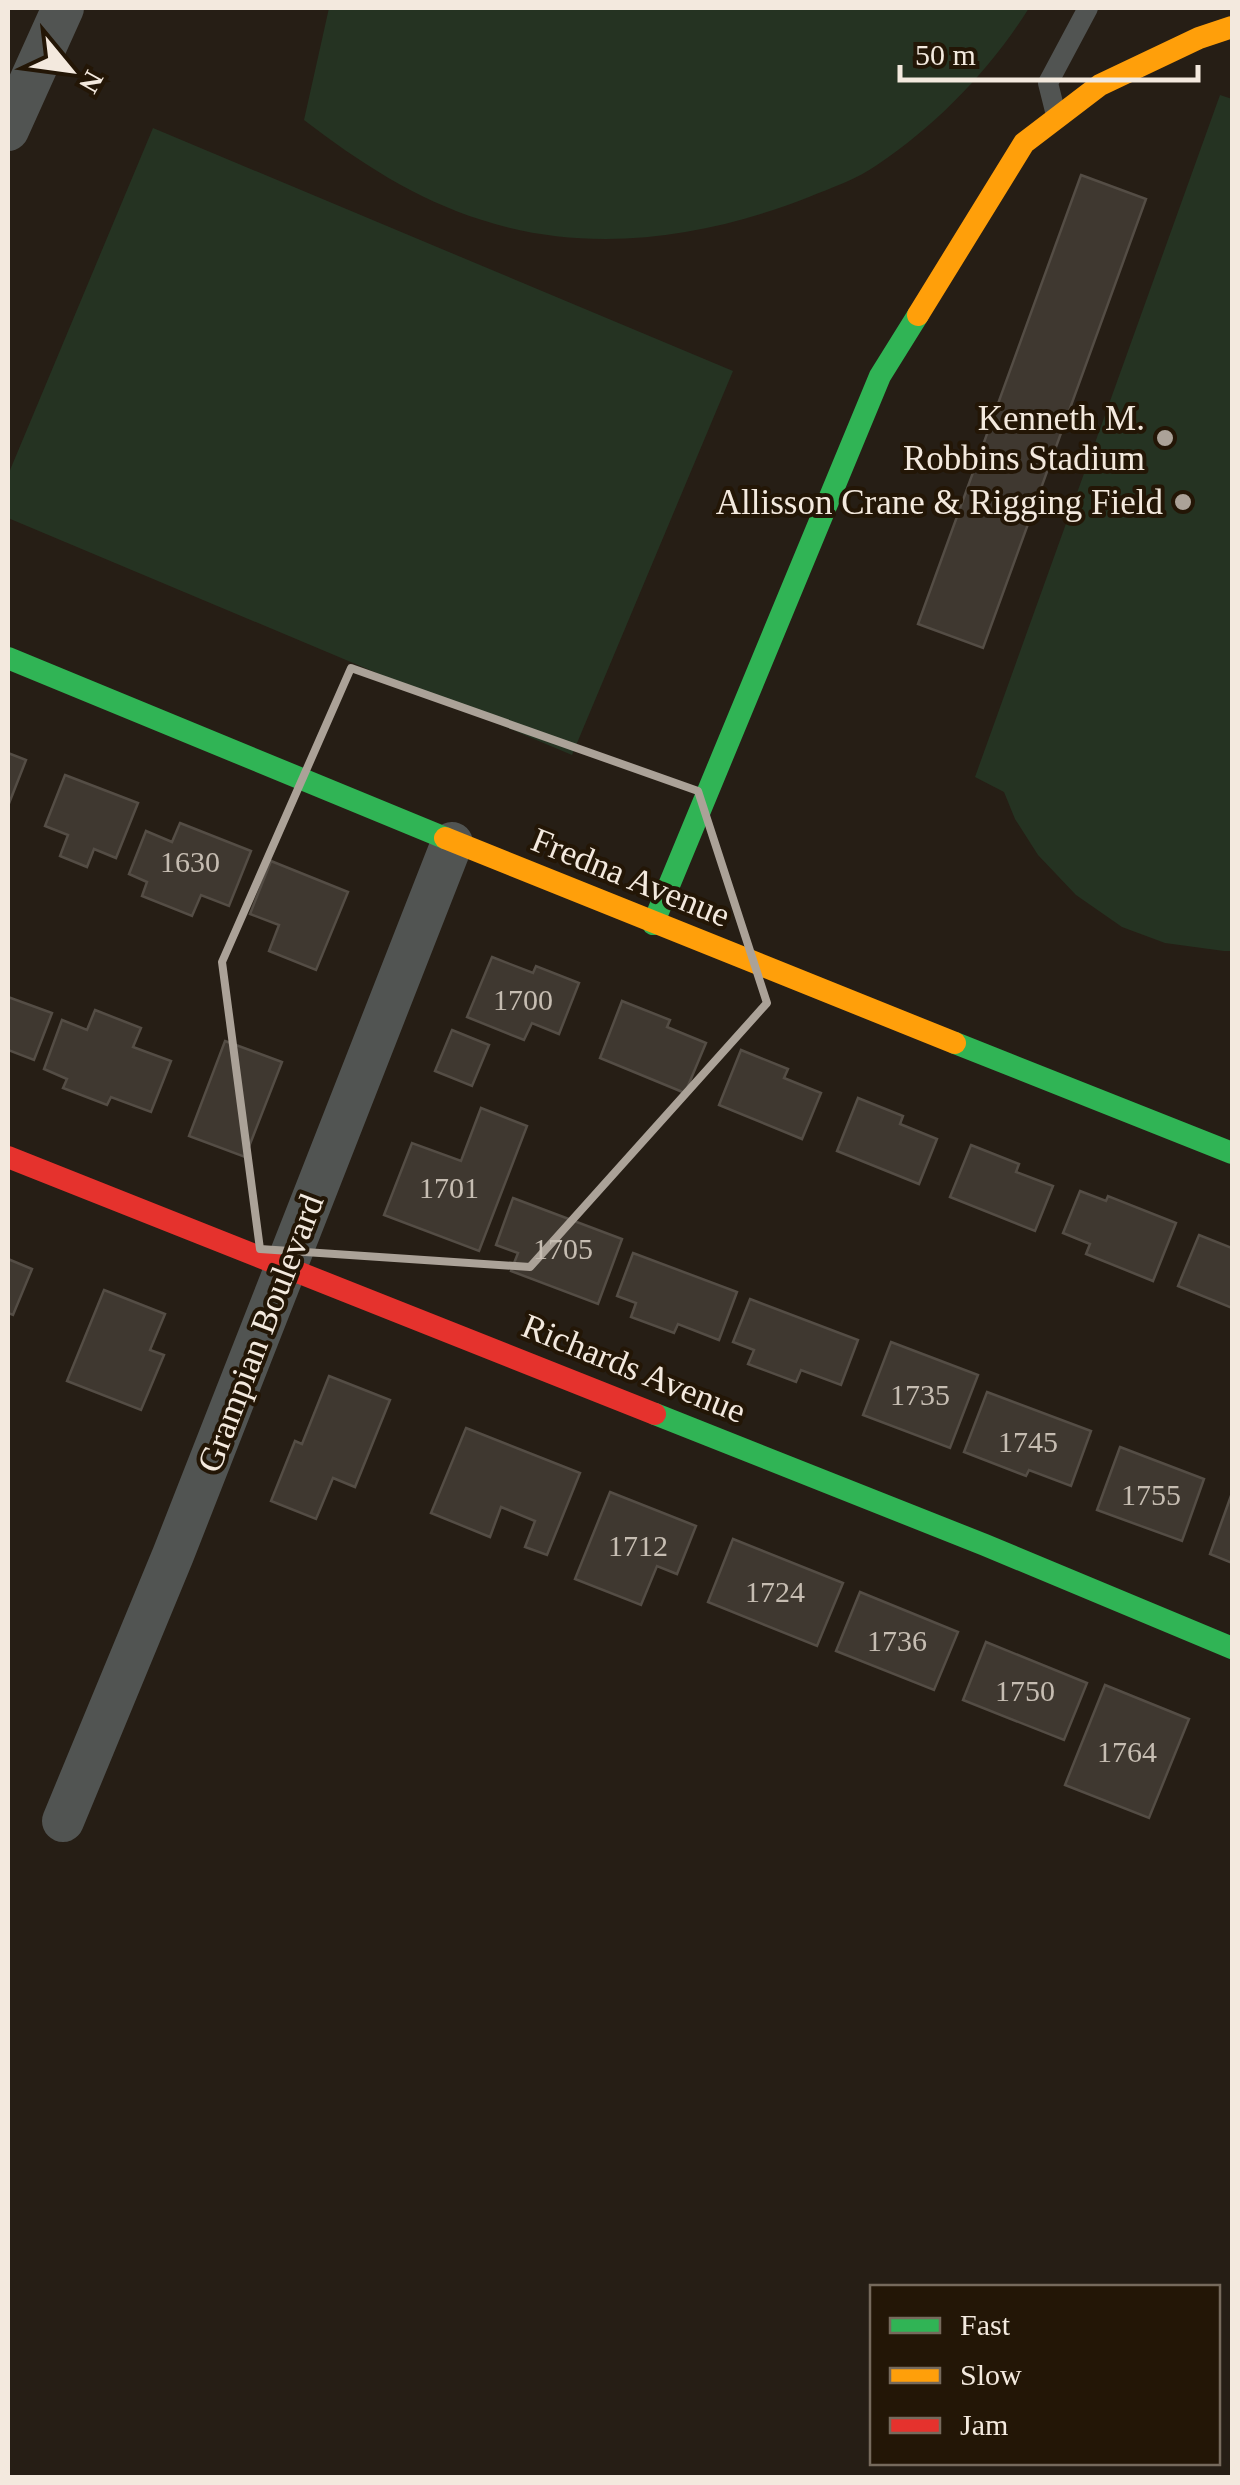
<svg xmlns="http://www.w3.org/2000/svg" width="1240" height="2485" viewBox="0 0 1240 2485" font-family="Georgia,serif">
	<rect width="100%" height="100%" fill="#261e15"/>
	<!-- green -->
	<g fill="#253322">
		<path d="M329 8H1029C991 69 937 125 877 165 857 179 831 188 809 197 705 238 590 255 482 220 415 199 359 162 304 120Z"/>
		<polygon points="1220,95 1232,99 1232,951 1224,951 1165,943 1122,927 1076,895 1038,855 1015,819 1004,792 975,777"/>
		<polygon points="153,128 733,371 572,755 8,518 8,475"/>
	</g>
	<!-- building -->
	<g fill="#3f3830" stroke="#544d45" stroke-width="2.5">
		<polygon points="1081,175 1146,199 983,648 918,624"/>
		<polygon points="8,753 26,760 8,806"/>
		<polygon points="65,775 138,803 116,858 94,849 87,867 60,856 68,835 45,826"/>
		<polygon points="180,823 251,851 229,906 201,895 192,916 142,896 147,882 129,874 146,831 172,842"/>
		<polygon points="271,861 348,892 316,970 269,951 279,925 250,914"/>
		<polygon points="492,957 533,973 536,966 579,983 559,1034 532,1023 524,1040 467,1017"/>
		<polygon points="8,997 52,1013 34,1060 8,1050"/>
		<polygon points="622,1001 670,1020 667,1027 706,1043 685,1093 600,1058"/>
		<polygon points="95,1010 141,1028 133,1047 171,1061 151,1112 111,1097 107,1105 63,1088 67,1079 44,1069 62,1020 87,1030"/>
		<polygon points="452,1030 489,1045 472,1086 435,1071"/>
		<polygon points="225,1041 282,1062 245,1157 189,1136"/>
		<polygon points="741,1050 788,1069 784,1078 821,1093 802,1139 719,1105"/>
		<polygon points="858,1098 903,1116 900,1124 937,1139 919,1184 837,1151"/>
		<polygon points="481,1108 527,1126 479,1251 384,1215 412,1143 461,1161"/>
		<polygon points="971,1145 1019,1164 1016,1172 1053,1186 1035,1231 950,1197"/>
		<polygon points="1080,1191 1106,1201 1108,1196 1176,1223 1153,1281 1086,1254 1090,1244 1063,1233"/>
		<polygon points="513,1198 622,1239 598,1304 511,1271 518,1253 496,1245"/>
		<polygon points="1199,1235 1232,1248 1232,1308 1178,1286"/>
		<polygon points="633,1253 737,1292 719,1340 678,1324 674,1333 631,1317 636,1303 617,1296"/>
		<polygon points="8,1259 32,1269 13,1315 8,1313"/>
		<polygon points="104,1290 165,1314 150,1350 164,1355 141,1410 67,1381"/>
		<polygon points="750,1299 858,1340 841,1385 801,1370 796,1382 748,1364 754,1350 733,1342"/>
		<polygon points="891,1342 978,1375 950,1448 863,1415"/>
		<polygon points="329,1376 390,1400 355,1487 333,1478 316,1519 271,1501 295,1441 302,1444"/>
		<polygon points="987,1392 1091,1431 1071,1486 1029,1470 1026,1476 964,1452"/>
		<polygon points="466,1428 580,1473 547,1555 525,1547 535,1521 501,1507 490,1537 431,1513"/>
		<polygon points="1120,1447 1204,1479 1182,1541 1097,1510"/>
		<polygon points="610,1492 696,1526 677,1574 657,1566 641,1605 575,1579"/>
		<polygon points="1232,1493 1232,1563 1210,1554"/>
		<polygon points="733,1539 843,1583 817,1646 708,1602"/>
		<polygon points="860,1592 958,1632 934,1690 836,1651"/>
		<polygon points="986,1642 1087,1683 1064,1740 963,1700"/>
		<polygon points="1105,1685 1189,1719 1149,1818 1065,1785"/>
	</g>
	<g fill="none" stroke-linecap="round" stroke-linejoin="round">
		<!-- lane -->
		<polyline stroke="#515452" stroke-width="20" points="1056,115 1048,83 1088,8"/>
		<!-- street -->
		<g stroke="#515452" stroke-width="42">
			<polyline points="8,130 63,8"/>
			<polyline points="63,1821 173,1555 452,843"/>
		</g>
		<!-- fast -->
		<g stroke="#30b455" stroke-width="22">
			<polyline points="8,658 445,838"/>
			<polyline points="653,924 880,376 918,315"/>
			<polyline points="955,1043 1232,1153"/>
			<polyline points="655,1414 985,1545 1232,1648"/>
		</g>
		<!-- slow -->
		<g stroke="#ff9f0a" stroke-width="22">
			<polyline points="918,315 1024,143 1100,85 1199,38 1232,27"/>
			<polyline points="445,838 955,1043"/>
		</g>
		<!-- jam -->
		<polyline stroke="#e5322d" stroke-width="22" points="8,1157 655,1414"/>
	</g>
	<!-- marked area -->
	<path fill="none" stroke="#aba298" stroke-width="8" stroke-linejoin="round" d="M351 668 698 791 767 1003 530 1267 260 1249 222 962Z"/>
	<!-- markers -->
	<g fill="#aba298" stroke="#231606" stroke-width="4">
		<circle cx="1165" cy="438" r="10"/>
		<circle cx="1183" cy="502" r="10"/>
	</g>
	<g text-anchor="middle" stroke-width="8" stroke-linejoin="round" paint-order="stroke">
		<!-- number labels -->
		<g font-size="30" fill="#c6bdb2">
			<text x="190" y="872">1630</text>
			<text x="523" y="1010">1700</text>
			<text x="449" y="1198">1701</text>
			<text x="563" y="1259">1705</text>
			<text x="920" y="1405">1735</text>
			<text x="1028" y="1452">1745</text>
			<text x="1151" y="1505">1755</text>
			<text x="638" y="1556">1712</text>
			<text x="775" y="1602">1724</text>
			<text x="897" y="1651">1736</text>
			<text x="1025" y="1701">1750</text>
			<text x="1127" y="1762">1764</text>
		</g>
		<!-- poi labels -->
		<g font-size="35" fill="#f3e9de" stroke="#231606" text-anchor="end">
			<text x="1145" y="430">Kenneth M.<tspan x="1145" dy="40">Robbins Stadium</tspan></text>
			<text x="1163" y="514">Allisson Crane &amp; Rigging Field</text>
		</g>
		<!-- street labels -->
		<g font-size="35" fill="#f3e9de" stroke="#231606">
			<text transform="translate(631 877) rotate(22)" y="12">Fredna Avenue</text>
			<text transform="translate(260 1333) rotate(-69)" y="12">Grampian Boulevard</text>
			<text transform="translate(634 1368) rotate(22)" y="12">Richards Avenue</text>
		</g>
	</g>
	<!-- border -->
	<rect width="1240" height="2485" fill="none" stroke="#f3e9de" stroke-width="20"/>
	<!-- legend -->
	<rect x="870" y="2285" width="350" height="180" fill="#231606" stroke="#766a5c" stroke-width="2.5"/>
	<rect x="890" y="2318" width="50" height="15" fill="#30b455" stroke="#766a5c" stroke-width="2.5"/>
	<text x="960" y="2335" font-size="30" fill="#f3e9de">Fast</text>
	<rect x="890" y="2368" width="50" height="15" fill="#ff9f0a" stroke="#766a5c" stroke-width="2.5"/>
	<text x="960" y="2385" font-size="30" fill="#f3e9de">Slow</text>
	<rect x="890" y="2418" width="50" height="15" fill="#e5322d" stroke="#766a5c" stroke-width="2.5"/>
	<text x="960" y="2435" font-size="30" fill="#f3e9de">Jam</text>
	<!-- north arrow -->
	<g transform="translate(70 70) rotate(119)" stroke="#231606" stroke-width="8" paint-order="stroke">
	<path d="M0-8L18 38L0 25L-18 38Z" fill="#f3e9de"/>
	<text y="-15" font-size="28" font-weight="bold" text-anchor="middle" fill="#f3e9de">N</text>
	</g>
	<!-- scale -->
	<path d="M900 65v15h298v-15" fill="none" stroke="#f3e9de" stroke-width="5"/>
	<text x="915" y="65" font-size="30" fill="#f3e9de" stroke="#231606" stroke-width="8" paint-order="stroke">50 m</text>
</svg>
